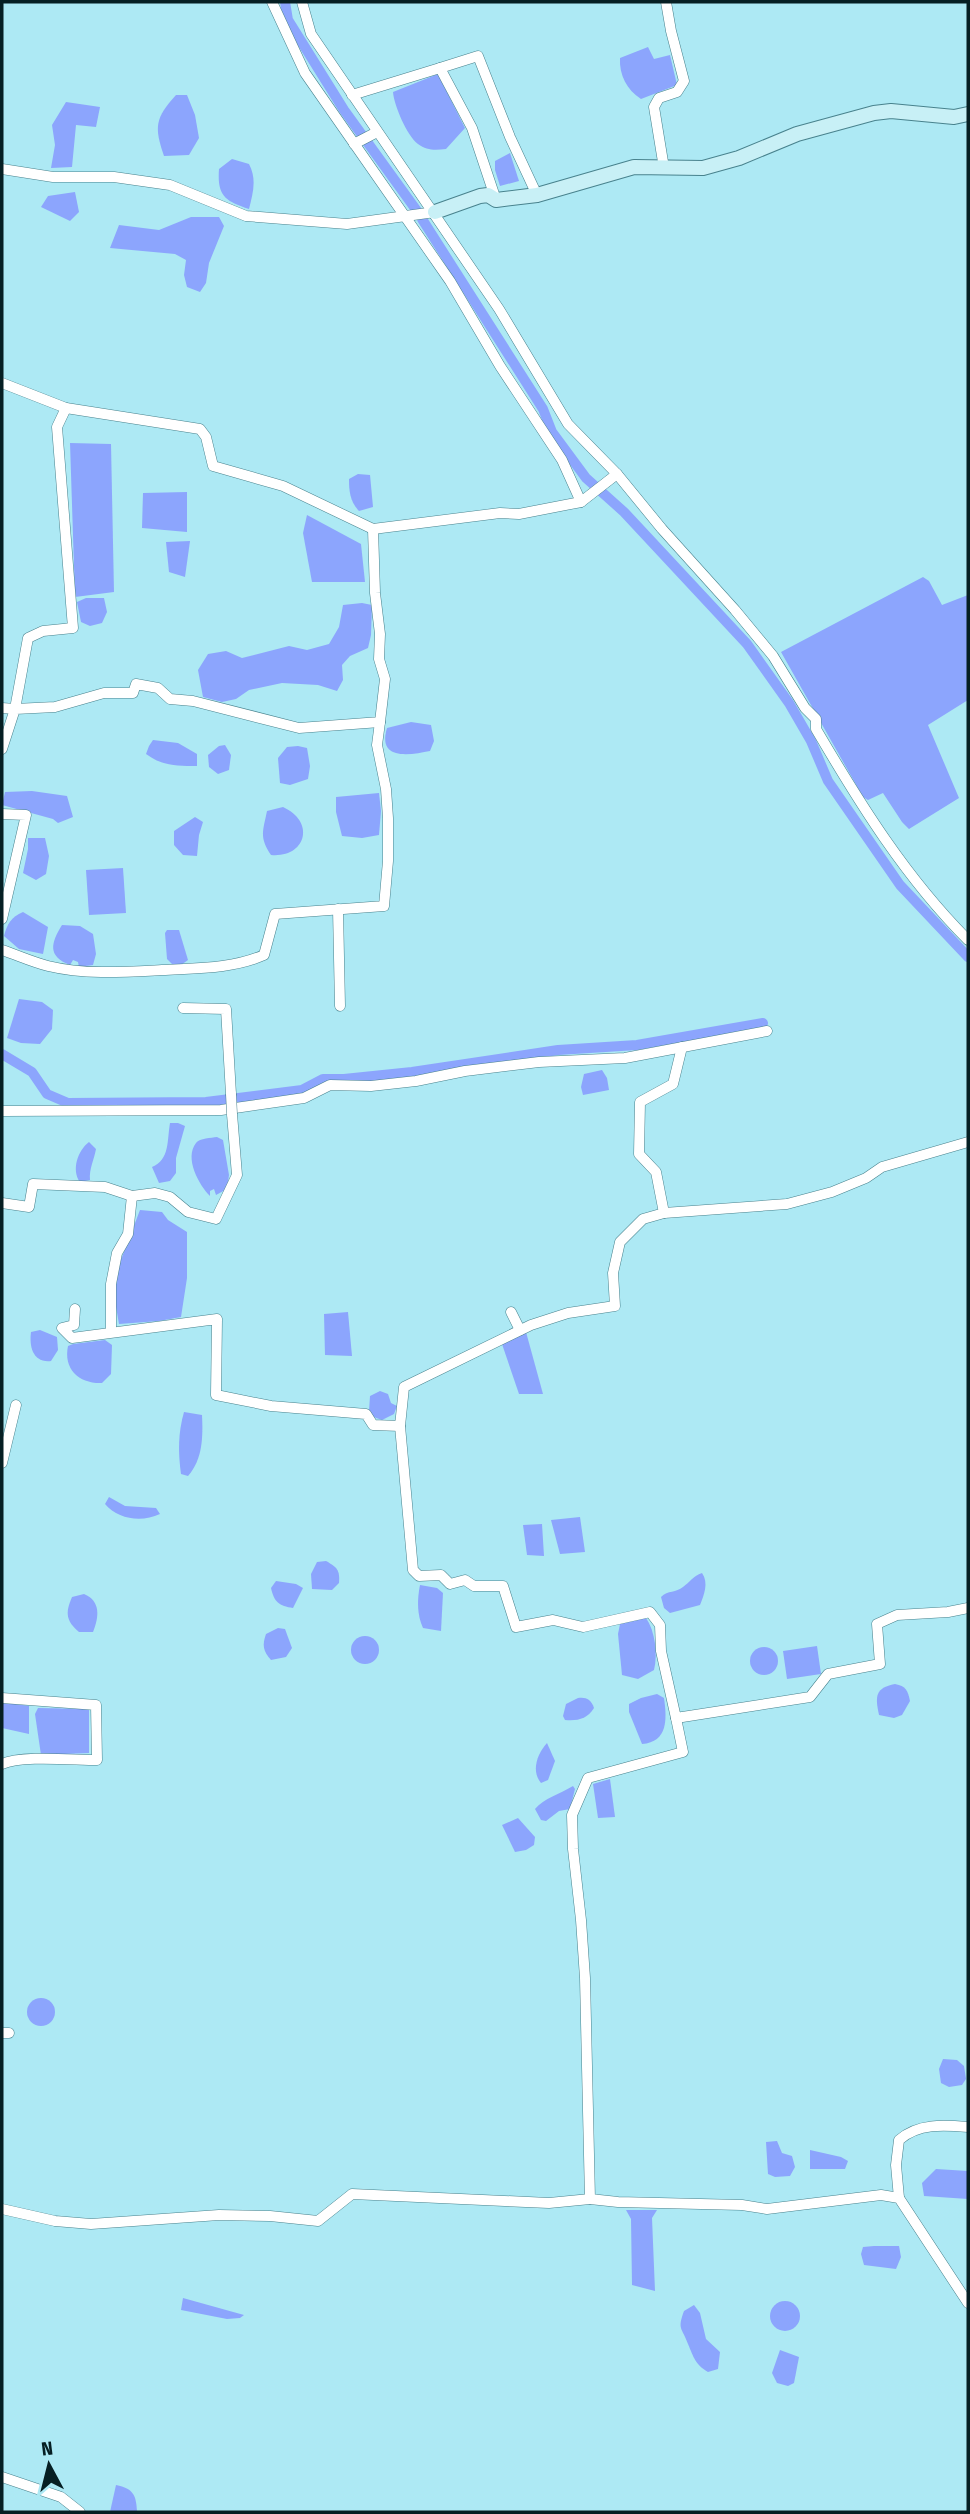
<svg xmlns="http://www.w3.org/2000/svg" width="970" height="2514" viewBox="0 0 970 2514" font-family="'Fira Sans Condensed',sans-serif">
	<rect width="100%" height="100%" fill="#ade9f4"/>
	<!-- water -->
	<g fill="#8ca5fd">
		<path d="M648 47 654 59 670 55 677 85 641 99C627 90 619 75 620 58Z"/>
		<path d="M438 74 465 128 446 149C436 150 427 151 418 144 407 136 394 105 393 92Z"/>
		<path d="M176 95H187L195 115 199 138 189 155 164 156C154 127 155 118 176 95Z"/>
		<polygon points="66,102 100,107 96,127 76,125 72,167 51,168 55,145 52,125"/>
		<polygon points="510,153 519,181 500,186 495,170 495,161"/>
		<path d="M232 159 249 164C257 179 253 193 249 209 225 201 217 196 219 169Z"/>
		<polygon points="75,192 79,212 70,221 41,207 48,196"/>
		<polygon points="191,217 219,217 224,226 209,263 206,283 200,292 187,287 184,275 186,260 175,254 110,248 119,225 159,230"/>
		<polygon points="70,443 111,444 114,592 75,597"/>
		<path d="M358 474 370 475 373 507 359 511C350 502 349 491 349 479Z"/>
		<polygon points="187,492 187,532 142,528 143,493"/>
		<polygon points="307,515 361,544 365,582 312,582 303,533"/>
		<polygon points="190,541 185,577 169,572 166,542"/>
		<polygon points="923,577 929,581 942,605 968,595 968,700 928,725 959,798 909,829 902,822 883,793 868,800 863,797 781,652"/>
		<polygon points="86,598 104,598 107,612 102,623 90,626 81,622 77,602"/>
		<polygon points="362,603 372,605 371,635 368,648 350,656 342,665 343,680 337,691 318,685 282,683 249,690 236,699 222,702 203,697 198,670 208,654 226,651 242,658 289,646 307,650 329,644 339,627 343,605"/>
		<path d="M411 722 431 725 434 741 430 751C410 755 377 761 387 728Z"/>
		<path d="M153 740 178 743 197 754V766C177 766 162 766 146 754L149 746Z"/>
		<polygon points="225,745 231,755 229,770 218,774 209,767 208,755 219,746"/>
		<polygon points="298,746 307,748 310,766 308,779 290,785 280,783 278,758 287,747"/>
		<polygon points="32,791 67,796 73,817 58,823 53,819 2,805 5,792"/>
		<polygon points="379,793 381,811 379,835 362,838 342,836 336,812 336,797"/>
		<path d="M283 807C316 822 306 858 271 855 259 837 263 831 267 811Z"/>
		<polygon points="195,817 203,822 199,835 197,856 183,855 174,845 174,831"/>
		<polygon points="28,838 45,838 49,856 46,874 36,880 23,873 28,849"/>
		<polygon points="123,868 126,913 89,915 86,870"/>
		<path d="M23 912 48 927 43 954 19 949 4 936C7 924 11 917 23 912Z"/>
		<path d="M62 925 80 926 93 934 96 954 93 965 79 967 78 962 73 960 70 965C47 956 51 943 62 925Z"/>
		<polygon points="167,930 179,930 188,960 181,965 173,965 167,959 165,933"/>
		<polygon points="19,999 42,1002 53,1010 52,1029 40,1044 21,1043 7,1038"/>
		<polygon points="602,1070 607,1078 609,1090 583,1095 581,1087 584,1074"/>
		<path d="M170 1123H178L185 1126 176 1158V1173L170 1181 159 1183 152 1167C170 1160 167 1140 170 1123Z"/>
		<path d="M217 1137 223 1140 229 1175 227 1189 216 1195 214 1189 210 1191V1196C199 1185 184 1158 196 1143 200 1138 211 1138 217 1137Z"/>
		<path d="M89 1142 96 1149C94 1160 89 1169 90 1180L80 1182C71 1170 78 1150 89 1142Z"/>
		<polygon points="140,1210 162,1212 168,1220 187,1232 187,1278 181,1317 159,1321 119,1324 115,1301 117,1270"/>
		<polygon points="348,1312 352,1356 325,1355 324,1314"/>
		<path d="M40 1330 57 1337 58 1350 51 1361C33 1363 29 1347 31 1332Z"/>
		<polygon points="526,1332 543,1394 519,1394 502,1344"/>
		<path d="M105 1340 112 1345 111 1374 102 1383C80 1384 63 1370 68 1346L73 1344Z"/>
		<polygon points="380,1391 388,1394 391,1403 397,1406 394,1414 382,1420 371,1416 369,1411 370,1396"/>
		<path d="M184 1412 202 1415C203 1436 203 1459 188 1476L181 1474C178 1452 178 1433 184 1412Z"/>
		<path d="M109 1497 125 1506 156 1508 160 1514C141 1523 118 1519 105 1504Z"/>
		<polygon points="580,1517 585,1552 560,1554 551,1520"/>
		<polygon points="542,1524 544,1556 527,1555 523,1525"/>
		<path d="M326 1561C337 1567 340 1570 339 1583L332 1590 312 1589 311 1574 317 1562Z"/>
		<path d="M702 1573C709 1583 704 1595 700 1605L670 1613 664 1608 661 1597C668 1590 676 1593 683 1587 690 1582 693 1576 702 1573Z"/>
		<path d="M276 1581 296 1584 303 1588 293 1608C279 1606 274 1602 271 1588Z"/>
		<path d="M420 1585 437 1588 443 1593 441 1631 423 1628C417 1615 417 1600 420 1585Z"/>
		<path d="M84 1594C101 1601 99 1617 93 1632H79C66 1621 65 1613 72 1597Z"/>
		<path d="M646 1618C655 1631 658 1654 654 1670L638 1679 622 1675 618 1634 620 1624Z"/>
		<path d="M278 1628 285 1629 292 1648 286 1657 271 1660C263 1651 262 1645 266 1634Z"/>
		<circle cx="365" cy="1650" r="14"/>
		<polygon points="817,1646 821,1674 787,1679 783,1651"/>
		<circle cx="764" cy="1661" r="14"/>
		<path d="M895 1684C906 1686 908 1691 910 1701L902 1715 894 1718 879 1715C875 1696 875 1688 895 1684Z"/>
		<path d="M657 1694 664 1698C667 1719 668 1742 642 1744L629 1712V1704L641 1698Z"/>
		<path d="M578 1698C586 1697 591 1699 594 1708 587 1719 578 1721 565 1720L563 1716 566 1704Z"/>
		<polygon points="2,1702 29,1706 29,1734 2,1728"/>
		<polygon points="38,1708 89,1709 89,1753 41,1755 35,1714"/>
		<path d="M547 1743 555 1761 548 1780 541 1783C531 1771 537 1754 547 1743Z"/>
		<polygon points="610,1779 615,1817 598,1818 593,1784"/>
		<path d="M573 1786 575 1789 570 1809 559 1811 546 1821 541 1820 535 1809C544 1798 560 1794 573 1786Z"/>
		<polygon points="518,1818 535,1837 534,1845 526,1850 515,1852 502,1825"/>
		<circle cx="41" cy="2012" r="14"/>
		<polygon points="943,2059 957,2060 964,2066 966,2079 962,2085 949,2087 941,2083 939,2069"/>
		<polygon points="777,2141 782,2153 792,2156 795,2167 790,2176 775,2177 768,2174 766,2142"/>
		<polygon points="810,2150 841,2157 848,2161 845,2169 810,2169"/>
		<polygon points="936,2169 968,2171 968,2199 924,2196 922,2183"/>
		<polygon points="626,2210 657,2210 652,2218 655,2291 632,2285 631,2219"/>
		<polygon points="874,2246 899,2246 901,2257 896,2269 864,2265 861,2254 863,2247"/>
		<polygon points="183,2298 244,2315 240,2318 227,2319 181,2310"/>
		<circle cx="785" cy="2316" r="15"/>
		<path d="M694 2305 700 2313 706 2339 720 2352 718 2369 708 2372C695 2364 694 2358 688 2344 682 2327 677 2330 684 2311Z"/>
		<polygon points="780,2350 799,2357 794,2383 788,2386 777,2383 772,2373"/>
		<path d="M116 2485C134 2489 136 2495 137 2512H110Z"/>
	</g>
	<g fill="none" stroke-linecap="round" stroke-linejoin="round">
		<!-- canal -->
		<g stroke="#8ca5fd" stroke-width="10">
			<polyline points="285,2 288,20 344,110 417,211"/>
			<polyline points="422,219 543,409 552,432 586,478 624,512 747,644 789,703 811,741 828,781 900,885 968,957"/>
			<polyline points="2,1054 32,1072 47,1094 68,1103 206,1102 302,1090 323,1079 344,1079 412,1072 558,1050 637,1045 763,1023"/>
		</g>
		<defs>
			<g id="street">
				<polyline points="272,2 305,73 450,281 500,366 562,460 581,502"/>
				<path d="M302 2 311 34 499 309 568 424 617 474 662 529 735 610 773 656 805 708 816 719V729C860 804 906 878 968 940"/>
				<polyline points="440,68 478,56 510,137 537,195"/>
				<polyline points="352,95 440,68 472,128 496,200"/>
				<polyline points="354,144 377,132"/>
				<polyline points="664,168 654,107 659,98 677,92 684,81 671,31 666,2"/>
				<polyline points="2,169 53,177 114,177 170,185 246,216 347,224 435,212"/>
				<polyline points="2,383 66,408 200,429 206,437 213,466 283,486 373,529 500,513 519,514 581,502 617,474"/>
				<polyline points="2,708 15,709 28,638 43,631 73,628 57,427 66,408"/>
				<polyline points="2,749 15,709 55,707 104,693 133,693 136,684 158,688 170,699 193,701 299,728 380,722 385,679 379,659 380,634 375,593 373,529"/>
				<polyline points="2,814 26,815 2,919"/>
				<polyline points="338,909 340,1006"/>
				<path d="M2 950C17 955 32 962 48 966 85 975 125 972 162 970 197 968 232 969 264 955L275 914 384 906 388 861V818L386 789 377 745 380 722"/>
				<polyline points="183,1008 226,1009 231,1094"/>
				<polyline points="2,1111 221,1110 304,1098 330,1085 371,1086 416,1081 465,1071 539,1062 625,1058 767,1031"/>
				<polyline points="2,1203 29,1207 33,1184 105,1187 132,1196 155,1193 170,1197 188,1212 216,1219 237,1175 232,1114"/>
				<polyline points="664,1213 656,1172 639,1154 640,1102 673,1084 682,1047"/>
				<polyline points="75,1309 74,1325 62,1328 72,1338 217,1319 216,1395 271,1406 366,1414 373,1425 400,1426 404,1387 531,1325 568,1313 615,1306 613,1273 620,1242 643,1219 664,1213 787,1204 832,1192 866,1178 882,1167 968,1142"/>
				<polyline points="511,1312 520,1330"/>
				<polyline points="111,1332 111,1284 117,1253 128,1234 132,1196"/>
				<polyline points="400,1426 413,1570 419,1576 441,1575 450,1584 465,1580 474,1586 503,1586 516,1627 553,1620 583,1627 650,1612 660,1625 661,1651 676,1718 810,1697 828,1674 880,1664 877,1624 897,1615 948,1612 968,1608"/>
				<polyline points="2,1463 16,1405"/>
				<path d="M2 1698 96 1705 97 1760C73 1760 21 1755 2 1764"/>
				<polyline points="676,1718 683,1752 588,1778 572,1815 573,1849 581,1920 585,1978 590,2199 618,2202 742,2205 767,2209 881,2195 899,2198 968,2303"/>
				<polyline points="2,2033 9,2033"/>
				<path d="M899 2198 896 2165 899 2140C918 2123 944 2125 968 2127"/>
				<polyline points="2,2209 55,2221 91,2224 219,2215 270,2216 318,2221 352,2194 549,2203 590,2199"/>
				<polyline points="2,2477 61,2497 80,2512"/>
			</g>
			<polyline id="secondary" points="435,212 480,196 488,195 496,200 537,195 634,167 703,168 739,158 797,134 874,113 891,111 954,117 968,114"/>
		</defs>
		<!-- street casing -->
		<use href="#street" stroke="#48828d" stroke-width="11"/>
		<!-- secondary casing -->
		<use href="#secondary" stroke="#48828d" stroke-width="16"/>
		<!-- street -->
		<use href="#street" stroke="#fff" stroke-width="10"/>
		<!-- secondary -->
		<use href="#secondary" stroke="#c8f0f6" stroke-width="14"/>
		<defs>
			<polyline id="street-bridge" points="231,1094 232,1114"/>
		</defs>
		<!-- street-bridge casing -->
		<use href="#street-bridge" stroke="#48828d" stroke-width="11" stroke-linecap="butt"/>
		<!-- street-bridge -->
		<use href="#street-bridge" stroke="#fff" stroke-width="10"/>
	</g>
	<!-- border -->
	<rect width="970" height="2514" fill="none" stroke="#061f23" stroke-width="7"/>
	<!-- north arrow -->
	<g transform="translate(49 2465) rotate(353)" stroke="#ade9f4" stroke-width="5" paint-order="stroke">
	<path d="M0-5L12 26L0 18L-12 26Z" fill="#061f23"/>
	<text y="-10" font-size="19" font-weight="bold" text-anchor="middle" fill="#061f23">N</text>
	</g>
</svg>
